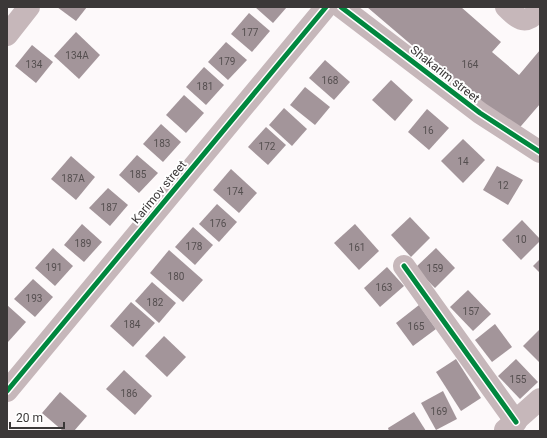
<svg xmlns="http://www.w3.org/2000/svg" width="547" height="438" viewBox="0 0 547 438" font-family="Roboto,sans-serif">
	<rect width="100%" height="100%" fill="#fdf9fa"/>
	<!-- building -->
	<g fill="#a3959a">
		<polygon points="57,7 87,7 76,21"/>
		<polygon points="255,7 287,7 273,23"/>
		<polygon points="367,7 461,7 501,42 492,52 519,75 540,50 540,104 515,133"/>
		<polygon points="249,13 270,31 252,52 231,34"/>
		<polygon points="76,32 100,55 79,79 54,56"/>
		<polygon points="226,42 247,60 228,80 208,62"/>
		<polygon points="32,45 53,62 36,83 15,66"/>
		<polygon points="325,60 350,82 334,100 309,78"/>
		<polygon points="204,67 224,85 206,105 186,87"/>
		<polygon points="391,80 413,100 395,121 372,100"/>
		<polygon points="305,87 330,107 315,125 290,105"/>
		<polygon points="184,95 204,113 186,133 166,115"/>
		<polygon points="284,108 307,129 292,146 269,125"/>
		<polygon points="427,109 449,128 429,150 408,132"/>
		<polygon points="161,124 181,142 163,162 143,144"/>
		<polygon points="266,127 286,145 268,165 248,147"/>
		<polygon points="463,139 485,160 463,183 441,161"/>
		<polygon points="137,155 158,173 139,193 119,175"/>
		<polygon points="71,156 95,177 76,200 51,179"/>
		<polygon points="497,166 523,180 508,205 483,190"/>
		<polygon points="231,169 257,193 239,213 213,190"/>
		<polygon points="108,188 128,205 110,226 89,208"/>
		<polygon points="217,204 237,222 219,242 199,224"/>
		<polygon points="410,217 430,238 411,257 391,235"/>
		<polygon points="522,220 540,239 540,241 521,260 502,240"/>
		<polygon points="82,224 102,242 84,262 64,245"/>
		<polygon points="355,224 379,251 359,270 334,243"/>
		<polygon points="193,227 213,245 195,265 175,247"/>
		<polygon points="53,248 73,266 55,286 35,268"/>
		<polygon points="436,248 455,268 435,288 415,268"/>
		<polygon points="169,250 203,280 183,302 150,273"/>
		<polygon points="540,259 540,273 533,266"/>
		<polygon points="387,267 404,286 380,307 364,288"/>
		<polygon points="33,279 53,297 35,317 14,299"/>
		<polygon points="152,282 176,303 159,323 135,301"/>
		<polygon points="468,290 491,314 473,331 450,307"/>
		<polygon points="131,302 155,323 133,347 110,326"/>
		<polygon points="7,305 26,322 8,342 7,341"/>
		<polygon points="419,305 436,329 413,346 396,323"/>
		<polygon points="495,324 512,347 492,362 475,340"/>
		<polygon points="540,329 540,363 523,346"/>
		<polygon points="164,336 186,357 167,377 145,356"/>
		<polygon points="456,359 481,398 461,411 436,372"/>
		<polygon points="516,359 538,382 520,399 498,376"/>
		<polygon points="124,370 152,396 135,415 106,389"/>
		<polygon points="443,391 457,419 436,430 421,403"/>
		<polygon points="60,392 87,416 74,431 63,431 42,413"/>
		<polygon points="414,412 426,431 389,431 388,428"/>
	</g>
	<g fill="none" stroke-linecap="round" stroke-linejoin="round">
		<!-- minor -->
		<g stroke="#c6b7ba" stroke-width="22">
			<polyline points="341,7 480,113 540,152"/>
			<path d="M506 7C519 20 526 26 540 9"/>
			<polyline points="7,35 29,7"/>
			<polyline points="404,266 516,422"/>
			<polyline points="7,391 326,7"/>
			<polyline points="505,430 540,399"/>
		</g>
		<defs>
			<g id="cycleway">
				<polyline points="341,7 480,113 540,152"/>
				<polyline points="404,266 516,422"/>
				<polyline points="7,391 326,7"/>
			</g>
		</defs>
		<!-- cycleway casing -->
		<use href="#cycleway" stroke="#fff" stroke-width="8"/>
		<!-- cycleway -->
		<use href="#cycleway" stroke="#00873e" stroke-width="5"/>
	</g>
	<g text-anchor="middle" stroke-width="4" stroke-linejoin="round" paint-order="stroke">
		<!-- number labels -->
		<g font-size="10" fill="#554f50">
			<text x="250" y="36">177</text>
			<text x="77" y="59">134А</text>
			<text x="227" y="65">179</text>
			<text x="34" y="68">134</text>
			<text x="470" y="68">164</text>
			<text x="330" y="84">168</text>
			<text x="205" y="90">181</text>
			<text x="428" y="134">16</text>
			<text x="162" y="147">183</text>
			<text x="267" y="150">172</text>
			<text x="463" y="165">14</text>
			<text x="138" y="178">185</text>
			<text x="73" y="182">187А</text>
			<text x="503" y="189">12</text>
			<text x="235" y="195">174</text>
			<text x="109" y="211">187</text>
			<text x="218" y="227">176</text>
			<text x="521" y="243">10</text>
			<text x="83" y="247">189</text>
			<text x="194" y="250">178</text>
			<text x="357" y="251">161</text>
			<text x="54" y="271">191</text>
			<text x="435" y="272">159</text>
			<text x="176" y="280">180</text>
			<text x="384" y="291">163</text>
			<text x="34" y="302">193</text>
			<text x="155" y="306">182</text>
			<text x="471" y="315">157</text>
			<text x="132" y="328">184</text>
			<text x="416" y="330">165</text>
			<text x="518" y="383">155</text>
			<text x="129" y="397">186</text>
			<text x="439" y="415">169</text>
		</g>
		<!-- street labels -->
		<g font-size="12" fill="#3b3838" stroke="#fff">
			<text transform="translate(445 74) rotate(38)" y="4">Shakarim street</text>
			<text transform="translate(159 192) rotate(-50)" y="4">Karimov street</text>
		</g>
	</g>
	<!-- border -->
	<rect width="547" height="438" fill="none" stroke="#3b3838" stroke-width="16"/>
	<!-- scale -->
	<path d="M10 422v6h54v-6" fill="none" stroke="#3b3838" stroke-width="2"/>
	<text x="16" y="422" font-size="12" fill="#3b3838" stroke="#ffffff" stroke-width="3" paint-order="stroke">20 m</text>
</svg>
